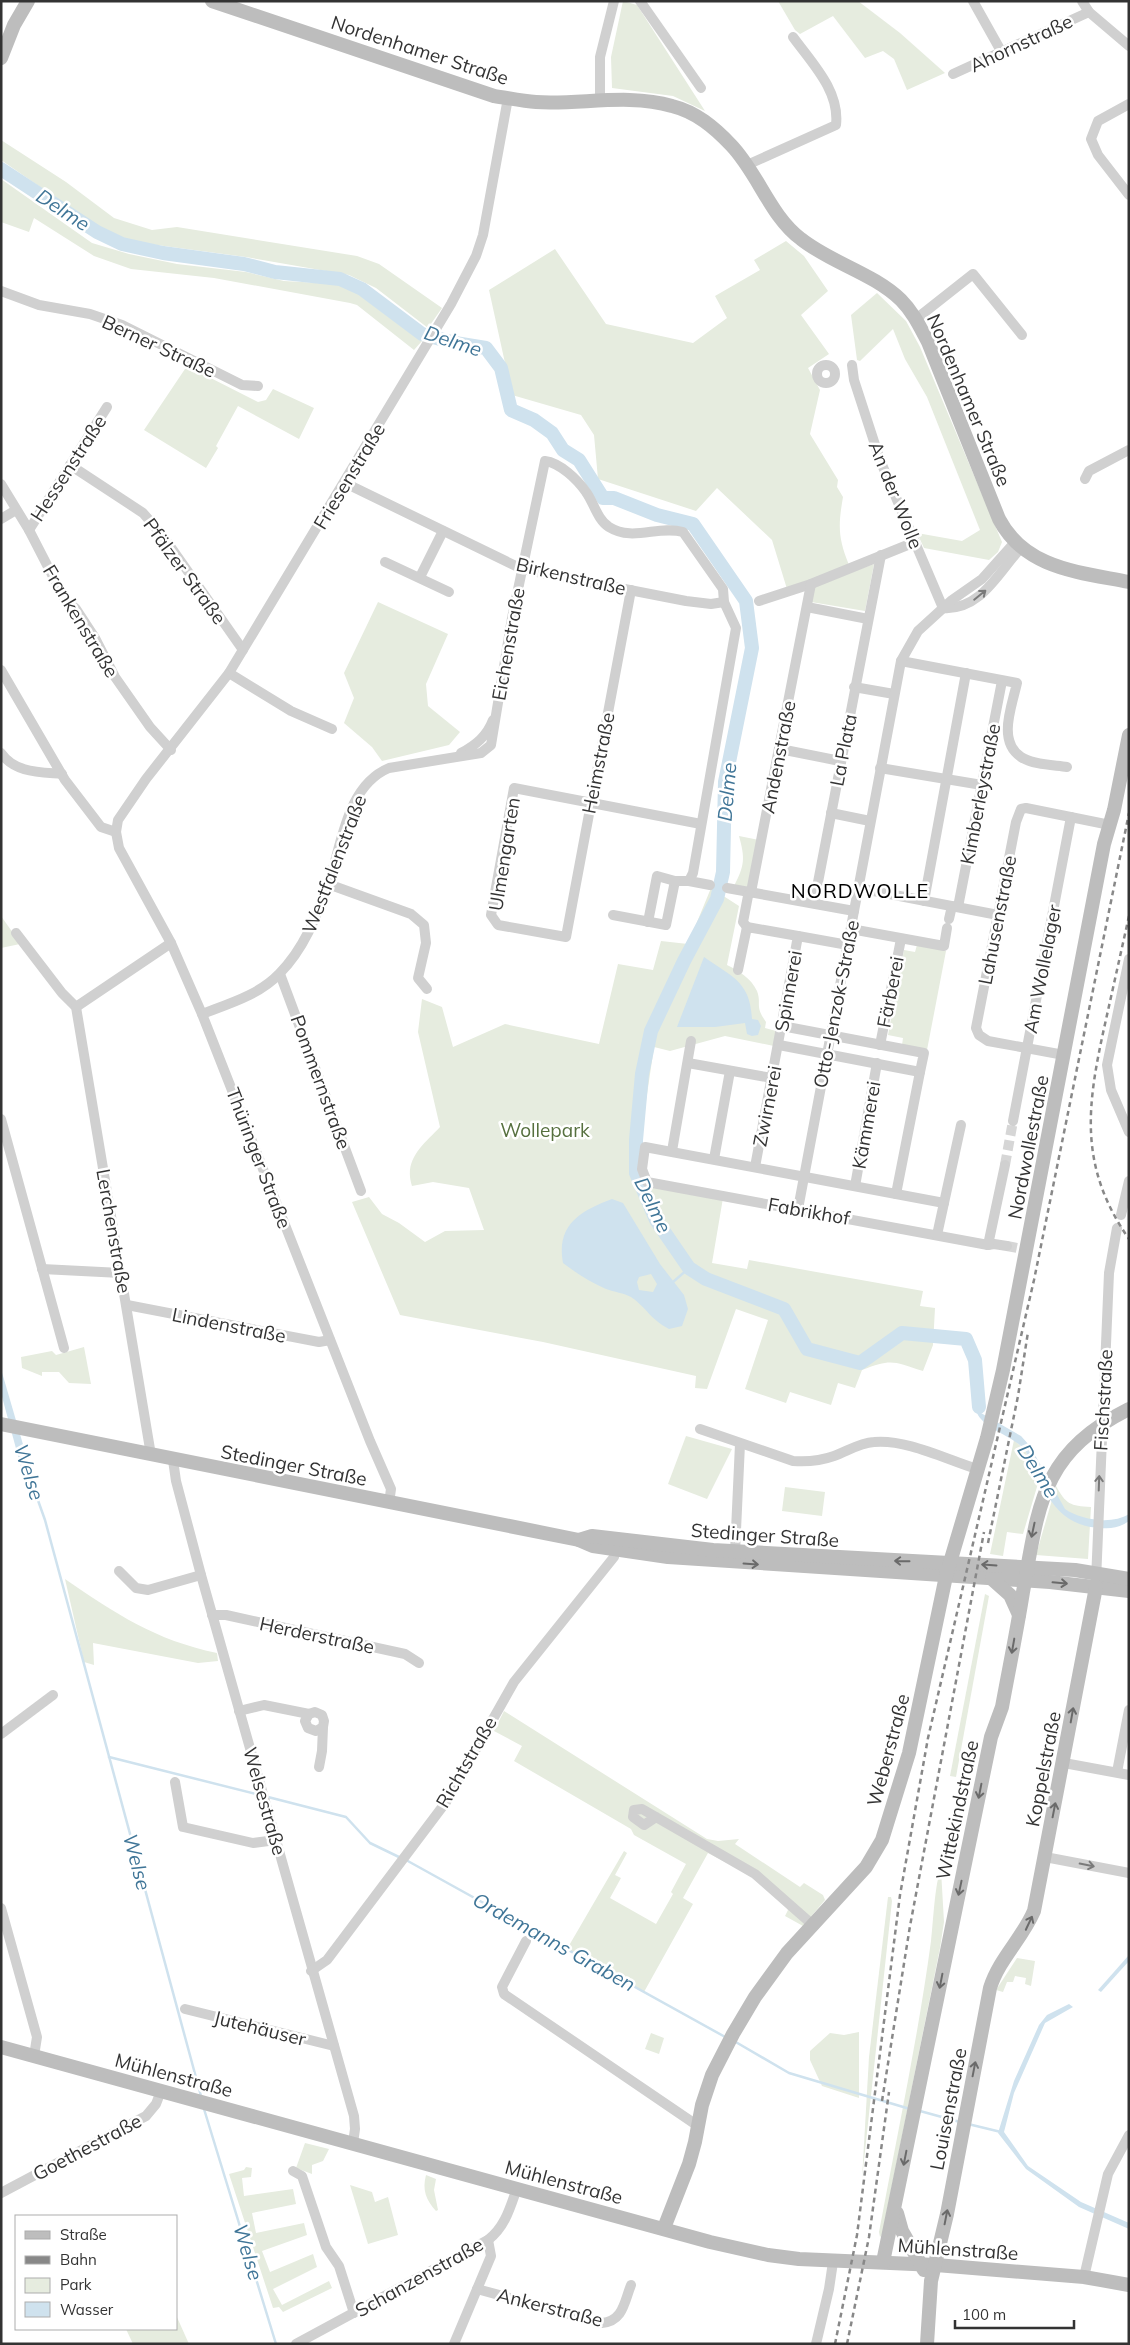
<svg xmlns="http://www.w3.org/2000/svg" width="1130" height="2345" viewBox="0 0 1130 2345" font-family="Mulish,sans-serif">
	<rect width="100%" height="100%" fill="#fff"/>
	<!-- green -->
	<g fill="#e6ecdf">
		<polygon points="623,1 637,5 705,111 673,96 612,88 611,57"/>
		<polygon points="778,1 858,1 900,33 945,73 907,90 894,59 883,51 865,58 833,16 800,34 795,30"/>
		<polygon points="1,140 66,182 114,218 152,230 177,227 357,256 379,264 442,308 428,328 376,288 349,275 246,257 127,241 91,222 1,160"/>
		<polygon points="1,179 92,243 129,254 177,264 246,272 284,281 337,284 361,294 422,341 414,350 357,305 350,303 214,278 131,269 94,256 34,218 29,232 1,222"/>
		<path d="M786 241 804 256 828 291 801 315 829 354 808 368 820 390 810 434 838 480 837 487 843 497C838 526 838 538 849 565L787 589 772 540 717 488 696 511 598 479 594 435 581 415 512 395 489 290 555 249 606 324 693 343 727 318 715 296 760 270 754 260Z"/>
		<polygon points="877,293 906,321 920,347 1002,542 998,552 989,560 924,548 917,533 962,541 980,530 927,397 905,359 893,329 860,361 857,360 851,315"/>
		<polygon points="187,366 258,402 266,400 273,389 314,408 299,439 238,406 216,446 218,448 206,468 144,430"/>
		<polygon points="874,564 865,611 811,602 814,586"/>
		<polygon points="378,602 448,634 426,684 428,706 460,732 449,745 382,761 372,747 344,723 354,698 344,673"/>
		<path d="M739 836 759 840 749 889 734 886C745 865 745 858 739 836Z"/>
		<path d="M711 888 739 906 727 965C739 971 751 978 757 991 762 1004 754 1005 766 1022L765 1028 776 1031 774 1046 725 1036 670 1051 654 1047 640 1142V1170L645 1183 723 1198 712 1263 747 1269 749 1260 923 1291 920 1306 935 1308 933 1345 923 1371C893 1362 893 1358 862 1370L855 1388 838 1383 831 1405 790 1392 786 1403 745 1389 768 1320 736 1309 707 1389 695 1388 696 1376 543 1342 400 1315 352 1202 369 1197 382 1214 399 1223 425 1242 445 1231 484 1230 469 1188 433 1182 412 1186C403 1159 424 1144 440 1127L418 1032 422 999 442 1007 453 1047 505 1024 599 1044 618 964 653 970 661 941 688 944Z"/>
		<polygon points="1,916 18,940 20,944 1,948"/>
		<polygon points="917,945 946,951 927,1050 902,1045 903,1038 888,1035 904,950 915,952"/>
		<polygon points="84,1347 91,1384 69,1383 59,1372 42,1372 42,1376 22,1368 21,1357 52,1351 56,1355"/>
		<polygon points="686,1436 732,1449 707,1499 668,1484"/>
		<polygon points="1014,1440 1025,1450 1039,1480 1023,1534 1007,1532 1003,1556 990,1554"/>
		<path d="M1056 1486C1066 1504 1070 1506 1091 1507L1088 1559 1036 1555Z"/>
		<polygon points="785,1487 825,1492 822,1516 782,1511"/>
		<path d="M65 1579C116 1614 155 1640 217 1653L218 1661 198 1663 93 1643 94 1665 84 1662Z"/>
		<polygon points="985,1594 989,1596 956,1777 950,1776"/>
		<path d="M504 1711 707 1839 718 1841 739 1839 735 1844 800 1887 804 1883 823 1895 825 1900 803 1926 785 1916 788 1910C774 1885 732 1866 708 1853L683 1898 693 1904 644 1992 567 1949 624 1851 627 1853 615 1875 621 1878 610 1898 656 1924 673 1894 671 1892 686 1864 634 1835 631 1829 514 1761 522 1746 494 1731Z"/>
		<path d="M941 1870 944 1922 940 1948 882 2235 880 2237 879 2232C897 2135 918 2038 931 1941 933 1925 935 1880 941 1870Z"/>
		<polygon points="888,1897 891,1897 892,1901 862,2179 869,2057"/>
		<polygon points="1017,1958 1035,1961 1031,1986 1025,1984 1026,1978 1015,1976 1013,1982 1007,1982 1003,1992 996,1990"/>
		<polygon points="859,2032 859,2098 822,2086 810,2060 810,2051 830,2033 844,2035"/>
		<polygon points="651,2033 664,2038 659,2054 645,2049"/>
		<polygon points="305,2143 329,2149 323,2161 312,2165 312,2174 296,2168"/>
		<polygon points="246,2167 252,2168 251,2177 242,2178 244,2196 293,2189 296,2204 252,2213 256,2233 304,2223 307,2235 262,2251 270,2272 313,2254 317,2267 273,2289 282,2305 329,2281 332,2288 283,2312 279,2307 273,2308 229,2174 244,2170"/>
		<path d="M426 2175 436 2179 434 2190 438 2210 436 2211C426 2200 422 2190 426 2175Z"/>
		<polygon points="350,2185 372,2192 375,2202 388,2197 398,2235 368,2244"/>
		<polygon points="176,2315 189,2344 133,2344 126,2329 176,2329"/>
	</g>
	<!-- water -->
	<g fill="#cfe2ee" fill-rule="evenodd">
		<path d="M704 957C732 977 750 981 752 1019L758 1020 761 1026 758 1035 752 1036 747 1034 745 1023 715 1027H677Z"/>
		<path d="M612 1199 623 1203 660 1264 684 1295 688 1309 682 1326 669 1329C650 1319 647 1308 631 1297 624 1293 614 1292 606 1289 590 1282 576 1273 563 1263 556 1225 580 1211 612 1199ZM651 1274 657 1284 653 1292 639 1290 637 1282 639 1277Z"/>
		<polygon points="1,1369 29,1465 21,1467 1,1393"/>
		<path d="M975 1389 980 1390 981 1413 1021 1436 1030 1446 1065 1509C1081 1520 1112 1525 1129 1514V1521C1119 1528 1111 1529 1100 1528 1054 1526 1042 1486 1025 1450 1013 1436 983 1428 977 1413 974 1406 975 1397 975 1389Z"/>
		<polygon points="1129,1955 1129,1961 1101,1992 1098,1990"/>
		<polygon points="1069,2004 1073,2007 1045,2023 1014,2093 1004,2132 1028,2166 1081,2202 1129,2223 1129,2229 1079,2207 1026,2169 998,2133 1014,2081 1039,2025 1047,2015"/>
	</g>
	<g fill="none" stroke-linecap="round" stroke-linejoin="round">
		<!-- stream -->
		<g stroke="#cfe2ee" stroke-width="2.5">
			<polyline points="673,1282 689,1268"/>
			<polyline points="25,1464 45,1520 201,2096"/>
			<polyline points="109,1757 260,1795"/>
			<polyline points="268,1797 346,1817 370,1843 401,1858"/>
			<polyline points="406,1860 727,2038"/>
			<polyline points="734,2041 789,2073 910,2109"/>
			<polyline points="204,2109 276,2344"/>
			<polyline points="920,2111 960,2122"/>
			<polyline points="968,2124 1001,2132"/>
		</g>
		<!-- river -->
		<polyline stroke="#cfe2ee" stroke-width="14" points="1,169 97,232 122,244 163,253 244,264 275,272 340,279 362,289 422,334 455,343 486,348 501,368 511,410 534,420 552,433 563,450 579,460 603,498 614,498 657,515 693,524 746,601 752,648 725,782 723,872 717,899 684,961 651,1031 642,1074 636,1140 636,1173 656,1220 689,1268 706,1279 784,1309 807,1349 860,1363 902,1333 966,1339 975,1360 979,1407"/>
		<!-- street-tunnel -->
		<g stroke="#d6d6d6" stroke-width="10" stroke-dasharray="10 5" stroke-linecap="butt">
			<polyline points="1005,1165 1013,1121"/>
			<polyline points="1007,1246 1022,1249"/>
		</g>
		<!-- street -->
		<g stroke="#d0d0d0" stroke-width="10">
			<polyline points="640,1 701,88"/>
			<polyline points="973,1 1001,51"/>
			<polyline points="1082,1 1089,12 1129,46"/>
			<polyline points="953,74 1089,12"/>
			<polyline points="600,101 600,57 614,1"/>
			<polyline points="1129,104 1098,121 1091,139 1098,155 1129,195"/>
			<path d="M747 165 836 125C840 91 812 63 793 37"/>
			<polyline points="1,291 39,305 90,314 122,325 242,385 258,386"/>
			<polyline points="916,319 973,274 1022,335"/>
			<circle cx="826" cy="374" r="9"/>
			<polyline points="852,365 854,380 880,460 943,608"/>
			<polyline points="70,465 143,513 163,536 243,650"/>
			<polyline points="1085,479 1089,471 1129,450"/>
			<polyline points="345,483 522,569 686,601 711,604 724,602"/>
			<polyline points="1,484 29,530 64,598 76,609 95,638 115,677 150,727 171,750"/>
			<polyline points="1,519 16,510"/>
			<polyline points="29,530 107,407"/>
			<polyline points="385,562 449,592"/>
			<polyline points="420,577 443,531"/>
			<polyline points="631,590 566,937 498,925 491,915 514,788 701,824"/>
			<polyline points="759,601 811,584 915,542"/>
			<polyline points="807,607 868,619"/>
			<path d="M943 608C981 611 999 571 1021 548"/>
			<path d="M901 661 1017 683C1012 706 997 741 1021 757 1033 765 1054 765 1067 767"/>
			<polyline points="1,670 65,780 101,827 116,832"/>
			<polyline points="229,673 291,711 332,729"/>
			<polyline points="854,687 894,694"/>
			<polyline points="780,749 840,761"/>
			<path d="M1 753C15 773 40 772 62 774"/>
			<path d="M461 753C476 745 487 736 493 720"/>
			<polyline points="880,768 982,785"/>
			<polyline points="831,813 870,821"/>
			<polyline points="328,884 411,914 424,925 426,943 418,978 427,989"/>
			<polyline points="727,888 854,911"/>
			<polyline points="858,888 998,915"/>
			<polyline points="924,901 966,673"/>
			<polyline points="814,903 881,555"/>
			<polyline points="958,907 1002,681"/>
			<polyline points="613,915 666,925 675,881 689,881 710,885"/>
			<polyline points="949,919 952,906"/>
			<polyline points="648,922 657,876 675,881"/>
			<polyline points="747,927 743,922 748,896 751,892 811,584"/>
			<polyline points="851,929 944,946 947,928"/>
			<polyline points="16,933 62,993 76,1007 151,1455"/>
			<polyline points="798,936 848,945"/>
			<polyline points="1129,959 1107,1065 1111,1090 1129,1132"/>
			<polyline points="738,970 747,927 798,936 755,1167"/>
			<polyline points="280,974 361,1191"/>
			<polyline points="76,1007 171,943"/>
			<path d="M202 1014C228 1004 259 995 279 974 304 949 316 917 328 885 342 845 346 786 389 768L481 753 491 745 512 618 545 461C560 463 577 479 586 492 594 503 597 519 609 527 633 542 658 525 683 532L723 589 724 602 736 628 693 873 689 881"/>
			<polyline points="779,1045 920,1072 924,1053 782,1026"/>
			<polyline points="880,1045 901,939"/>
			<polyline points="1064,1055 988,1041 979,1035 976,1028 1016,822 1021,809 1026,808 1110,825"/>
			<polyline points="688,1063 772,1078"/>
			<polyline points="1,1119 64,1348"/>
			<polyline points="1013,1121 1071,817"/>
			<polyline points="672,1151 691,1041"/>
			<polyline points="714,1159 730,1071"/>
			<polyline points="855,1186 877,1063"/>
			<polyline points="896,1194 920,1072"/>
			<polyline points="944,1203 645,1147 642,1169 647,1182 988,1245 994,1244 1007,1246"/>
			<polyline points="798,1209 901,661 918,631 952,600 982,579 1015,542"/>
			<polyline points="1121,1215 1129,1181"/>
			<polyline points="937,1235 961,1125"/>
			<polyline points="988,1245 1005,1165"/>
			<polyline points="42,1269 121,1273"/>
			<polyline points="127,1305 319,1342 330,1340"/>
			<path d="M700 1429 793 1461C807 1462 820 1461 834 1456 848 1451 859 1443 874 1442 906 1439 945 1459 977 1469"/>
			<polyline points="173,1460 176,1481 201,1575 354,2116 355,2129 353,2143"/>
			<polyline points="389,1503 391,1489 370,1441 202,1014 171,943 119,848 116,832 118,820 146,779 229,673 451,304 476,256 483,235 508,98"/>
			<polyline points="735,1552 740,1444"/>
			<polyline points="119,1571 136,1588 148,1590 201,1575"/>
			<polyline points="1096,1581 1109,1273 1117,1228"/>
			<polyline points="212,1615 226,1615 405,1654 419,1663"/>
			<polyline points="239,1711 264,1705 309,1714 315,1712 322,1715 324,1721 323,1727 316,1731 308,1728 305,1721 309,1714"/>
			<polyline points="1,1734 53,1695"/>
			<polyline points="1064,1763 1129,1775"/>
			<polyline points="319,1767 322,1751 323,1727"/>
			<polyline points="1117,1772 1129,1710"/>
			<polyline points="175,1782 183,1827 253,1843 276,1840"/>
			<polyline points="656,1817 644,1825 633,1817 634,1810 642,1809 755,1874 814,1926"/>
			<polyline points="1045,1857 1129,1873"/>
			<polyline points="1,1908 37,2037 34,2056"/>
			<polyline points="526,1941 502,1987 504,1994 698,2126"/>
			<polyline points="311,1971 327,1960 446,1802 514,1682 614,1557 615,1550"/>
			<polyline points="185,2009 334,2046"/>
			<polyline points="293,2171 302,2176 326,2247 339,2266 354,2313"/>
			<polyline points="1,2193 146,2116 156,2104 161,2091"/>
			<polyline points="1084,2277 1108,2174 1129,2135"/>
			<path d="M477 2289 602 2323C623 2321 624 2303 631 2285"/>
			<path d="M296 2344 488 2240C505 2227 510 2208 517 2188"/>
			<polyline points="454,2344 491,2256 488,2240"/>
			<polyline points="816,2344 829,2289 833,2262"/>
		</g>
		<!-- secondary -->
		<g stroke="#bdbdbd" stroke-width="14">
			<path d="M212 1 494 96C508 98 522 101 536 102 580 105 628 93 672 106 696 112 714 127 731 145 758 173 770 216 801 239 831 263 873 273 901 300 913 312 920 327 928 342L999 519C1025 569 1079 572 1129 582"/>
			<polyline points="1,58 14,25 28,1"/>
			<polyline points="1,1424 579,1540 593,1546 668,1557 1050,1582 1129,1591"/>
			<polyline points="579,1540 592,1536 713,1550 1075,1570 1129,1579"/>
			<polyline points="992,1579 1010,1595 1019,1615"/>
			<polyline points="1,2047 710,2242 768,2255 799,2259 936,2265 1084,2277 1129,2285"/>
			<polyline points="897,2213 902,2231 924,2270"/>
			<polyline points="664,2228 689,2164 695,2142 702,2105 712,2075 733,2034 755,1997 787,1953 866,1867 882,1840 909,1753 946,1576 987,1438 1003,1370 1104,844 1114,810 1129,735"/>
			<path d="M883 2262 991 1737 1002 1707C1009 1669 1017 1630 1023 1592 1039 1504 1041 1453 1129 1409"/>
			<path d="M927 2344 931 2281 947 2214 990 1988C999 1959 1022 1939 1034 1911L1096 1587"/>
		</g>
		<!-- rail -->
		<g stroke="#888" stroke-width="2.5" stroke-dasharray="5 4" stroke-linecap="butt">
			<path d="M1129 916C1121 952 1113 988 1105 1024 1087 1105 1078 1166 1129 1239"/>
			<polyline points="988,1543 1018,1396 1028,1332"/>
			<polyline points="882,2101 910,1926 984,1532"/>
			<polyline points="835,2344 857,2235 900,1895 928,1738 1034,1280 1129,813"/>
			<polyline points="847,2344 869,2237 889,2092"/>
		</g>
	</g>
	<!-- one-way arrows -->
	<defs><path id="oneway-shaft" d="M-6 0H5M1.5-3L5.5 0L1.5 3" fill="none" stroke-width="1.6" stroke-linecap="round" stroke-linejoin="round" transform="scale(1.25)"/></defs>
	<g stroke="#7a7a7a">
		<use href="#oneway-shaft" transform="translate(980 595) rotate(-39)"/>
		<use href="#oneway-shaft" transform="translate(1099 1483) rotate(-88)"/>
		<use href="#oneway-shaft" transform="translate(1087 1865) rotate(11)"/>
	</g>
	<g stroke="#6a6a6a">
		<use href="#oneway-shaft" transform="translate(1033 1530) rotate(102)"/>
		<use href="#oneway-shaft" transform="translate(902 1561) rotate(-179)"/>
		<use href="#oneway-shaft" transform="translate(751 1564) rotate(4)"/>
		<use href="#oneway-shaft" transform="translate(989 1565) rotate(-176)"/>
		<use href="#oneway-shaft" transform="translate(1060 1583) rotate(5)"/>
		<use href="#oneway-shaft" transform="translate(1013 1646) rotate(100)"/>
		<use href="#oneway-shaft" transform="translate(1072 1715) rotate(-80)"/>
		<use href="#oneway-shaft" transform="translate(980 1791) rotate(101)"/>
		<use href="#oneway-shaft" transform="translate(1054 1810) rotate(-79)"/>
		<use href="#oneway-shaft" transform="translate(960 1888) rotate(102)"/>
		<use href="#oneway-shaft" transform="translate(1029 1923) rotate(-65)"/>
		<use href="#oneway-shaft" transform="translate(941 1981) rotate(101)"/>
		<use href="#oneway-shaft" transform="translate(974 2069) rotate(-79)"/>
		<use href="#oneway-shaft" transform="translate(905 2158) rotate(101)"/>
		<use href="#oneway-shaft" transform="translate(946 2217) rotate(-79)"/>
	</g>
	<g text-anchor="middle" stroke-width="5" stroke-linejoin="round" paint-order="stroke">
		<!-- street labels -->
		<g font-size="19" fill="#333" stroke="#fff">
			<text transform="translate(1021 43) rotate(-25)" y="7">Ahornstraße</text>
			<text transform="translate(420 50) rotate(18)" y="7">Nordenhamer Straße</text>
			<text transform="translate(159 346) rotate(25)" y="7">Berner Straße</text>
			<text transform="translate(969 400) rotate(67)" y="7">Nordenhamer Straße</text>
			<text transform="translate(68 468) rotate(-57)" y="7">Hessenstraße</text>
			<text transform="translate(349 476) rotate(-59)" y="7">Friesenstraße</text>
			<text transform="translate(896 495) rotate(68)" y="7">An der Wolle</text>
			<text transform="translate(185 571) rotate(54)" y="7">Pfälzer Straße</text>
			<text transform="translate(571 576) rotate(13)" y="7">Birkenstraße</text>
			<text transform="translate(81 621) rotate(59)" y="7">Frankenstraße</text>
			<text transform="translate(508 644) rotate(-80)" y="7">Eichenstraße</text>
			<text transform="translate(843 750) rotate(-79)" y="7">La Plata</text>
			<text transform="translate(778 757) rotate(-79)" y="7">Andenstraße</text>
			<text transform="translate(598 763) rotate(-79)" y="7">Heimstraße</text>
			<text transform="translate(980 794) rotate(-79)" y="7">Kimberleystraße</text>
			<text transform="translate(504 854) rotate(-81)" y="7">Ulmengarten</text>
			<text transform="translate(334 864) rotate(-69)" y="7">Westfalenstraße</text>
			<text transform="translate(997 920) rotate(-79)" y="7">Lahusenstraße</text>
			<text transform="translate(1042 969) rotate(-79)" y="7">Am Wollelager</text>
			<text transform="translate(788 991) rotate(-80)" y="7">Spinnerei</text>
			<text transform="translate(890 992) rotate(-79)" y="7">Färberei</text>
			<text transform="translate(836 1004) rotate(-79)" y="7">Otto-Jenzok-Straße</text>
			<text transform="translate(321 1082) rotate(70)" y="7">Pommernstraße</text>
			<text transform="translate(767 1106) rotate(-79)" y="7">Zwirnerei</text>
			<text transform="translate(866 1125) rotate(-80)" y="7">Kämmerei</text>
			<text transform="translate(1028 1147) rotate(-79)" y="7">Nordwollestraße</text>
			<text transform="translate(259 1158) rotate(69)" y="7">Thüringer Straße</text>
			<text transform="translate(809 1211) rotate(10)" y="7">Fabrikhof</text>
			<text transform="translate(114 1231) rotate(80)" y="7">Lerchenstraße</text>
			<text transform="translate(229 1325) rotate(11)" y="7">Lindenstraße</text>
			<text transform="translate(1103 1400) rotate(-87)" y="7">Fischstraße</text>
			<text transform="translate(294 1465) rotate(11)" y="7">Stedinger Straße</text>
			<text transform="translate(765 1535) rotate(4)" y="7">Stedinger Straße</text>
			<text transform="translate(317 1635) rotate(12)" y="7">Herderstraße</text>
			<text transform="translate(888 1750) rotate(-75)" y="7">Weberstraße</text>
			<text transform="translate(466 1762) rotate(-60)" y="7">Richtstraße</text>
			<text transform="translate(1043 1769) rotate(-79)" y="7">Koppelstraße</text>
			<text transform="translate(265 1801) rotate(74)" y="7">Welsestraße</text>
			<text transform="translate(957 1810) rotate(-78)" y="7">Wittekindstraße</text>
			<text transform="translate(260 2028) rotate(14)" y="7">Jutehäuser</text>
			<text transform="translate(174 2075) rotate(15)" y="7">Mühlenstraße</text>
			<text transform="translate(948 2109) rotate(-79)" y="7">Louisenstraße</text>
			<text transform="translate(87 2147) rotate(-28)" y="7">Goethestraße</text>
			<text transform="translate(564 2182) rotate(15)" y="7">Mühlenstraße</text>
			<text transform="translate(958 2249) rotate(4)" y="7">Mühlenstraße</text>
			<text transform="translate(419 2277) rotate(-29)" y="7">Schanzenstraße</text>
			<text transform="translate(550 2307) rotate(14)" y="7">Ankerstraße</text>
		</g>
		<!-- park labels -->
		<g font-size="19" fill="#56703f" stroke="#fff">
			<text x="545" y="1137">Wollepark</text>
		</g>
		<!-- water labels -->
		<g font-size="20" font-style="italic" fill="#3f7597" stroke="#fff">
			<text transform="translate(63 210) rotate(33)" y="7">Delme</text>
			<text transform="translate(453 341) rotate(18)" y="7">Delme</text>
			<text transform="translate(727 792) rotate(-85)" y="7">Delme</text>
			<text transform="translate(653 1205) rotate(64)" y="7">Delme</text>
			<text transform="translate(1038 1471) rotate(58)" y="7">Delme</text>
			<text transform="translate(29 1472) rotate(72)" y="7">Welse</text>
			<text transform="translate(137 1862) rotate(75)" y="7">Welse</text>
			<text transform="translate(554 1942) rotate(29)" y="7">Ordemanns Graben</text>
			<text transform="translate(248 2252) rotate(73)" y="7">Welse</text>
		</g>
		<!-- neighbourhood labels -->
		<g font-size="20" letter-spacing="1" fill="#000" stroke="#fff">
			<text x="860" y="898">NORDWOLLE</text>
		</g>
	</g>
	<!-- border -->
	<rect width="1130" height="2345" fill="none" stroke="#333333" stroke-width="5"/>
	<!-- legend -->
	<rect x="15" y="2215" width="162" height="115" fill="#ffffff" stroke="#adadad"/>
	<rect x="25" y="2231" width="25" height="8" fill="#bdbdbd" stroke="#adadad"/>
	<text x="60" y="2240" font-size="15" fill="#333333">Straße</text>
	<rect x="25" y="2256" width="25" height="8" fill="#888888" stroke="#adadad"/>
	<text x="60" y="2265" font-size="15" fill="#333333">Bahn</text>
	<rect x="25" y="2278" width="25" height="15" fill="#e6ecdf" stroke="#adadad"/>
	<text x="60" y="2290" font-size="15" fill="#333333">Park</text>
	<rect x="25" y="2302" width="25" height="15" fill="#cfe2ee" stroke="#adadad"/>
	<text x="60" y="2315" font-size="15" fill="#333333">Wasser</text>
	<!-- scale -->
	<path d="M955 2320v8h119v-8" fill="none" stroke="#333333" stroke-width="2.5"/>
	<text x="962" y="2320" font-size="15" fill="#333333" stroke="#ffffff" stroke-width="4" paint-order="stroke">100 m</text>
</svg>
